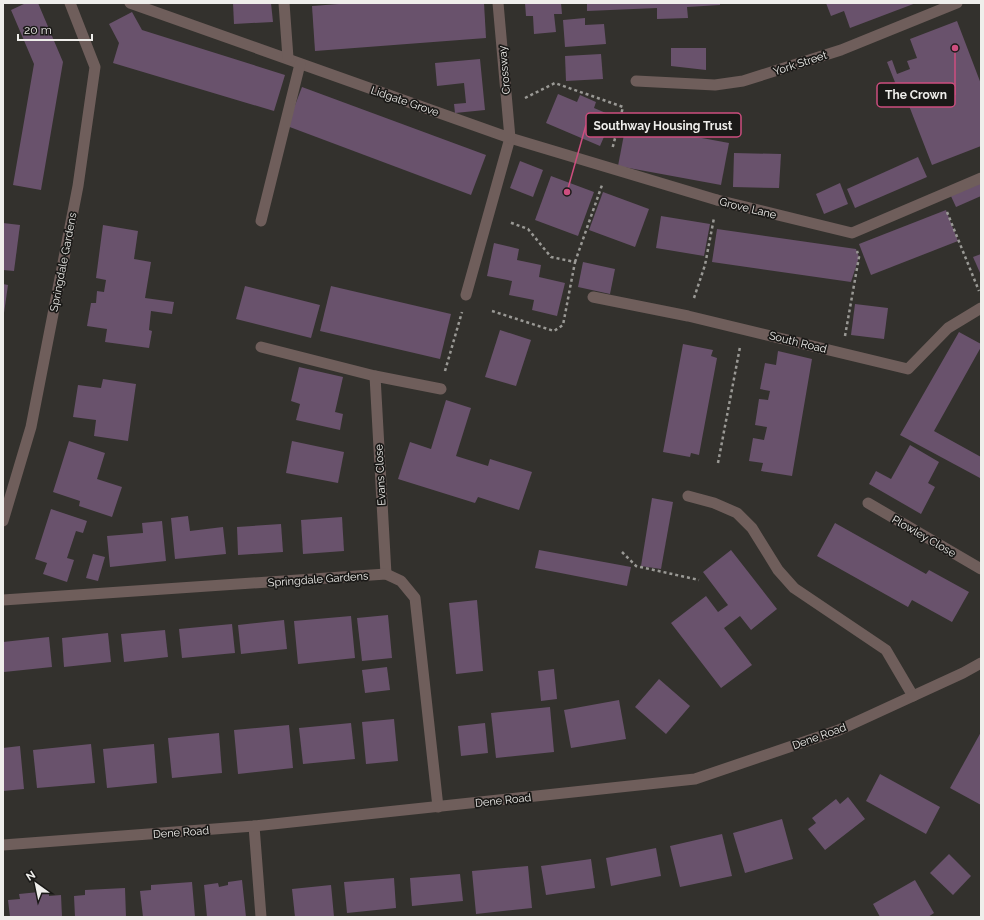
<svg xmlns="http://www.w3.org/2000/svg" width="984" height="920" viewBox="0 0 984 920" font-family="Raleway,sans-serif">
	<rect width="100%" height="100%" fill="#33312d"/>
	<!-- building -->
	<g fill="#69526c">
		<polygon points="26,3 38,3 63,62 41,190 13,185 34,64 11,10"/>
		<polygon points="233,3 271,3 273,22 234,24"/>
		<polygon points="352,3 484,3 486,38 315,51 312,6"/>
		<polygon points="525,3 561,3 562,14 554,14 556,32 534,34 533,16 526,16"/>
		<polygon points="587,3 720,3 720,5 687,7 688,18 657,19 657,8 587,11"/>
		<polygon points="826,3 916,3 850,28 844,11 831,16"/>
		<polygon points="132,12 142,30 285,75 274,111 113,63 119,43 109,24"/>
		<polygon points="585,18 585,25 604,24 606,44 565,47 563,20"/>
		<polygon points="957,21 981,84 981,146 932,165 906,98 902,100 887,62 892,60 897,74 910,69 907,61 917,58 910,39"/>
		<polygon points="671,48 706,48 706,70 671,66"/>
		<polygon points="601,54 603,79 566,81 565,56"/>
		<polygon points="480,59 485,110 455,113 454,104 466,103 464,83 437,86 435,63"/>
		<polygon points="302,87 486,155 471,195 287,126"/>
		<polygon points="558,94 577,102 580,95 596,102 594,108 613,116 600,146 546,123"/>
		<polygon points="626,124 729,143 721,185 618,166"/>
		<polygon points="734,153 781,154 779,188 733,187"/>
		<polygon points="918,157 927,177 855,208 847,189"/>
		<polygon points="520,161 543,170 533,197 510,188"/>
		<polygon points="551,176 594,192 578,236 535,220"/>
		<polygon points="981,181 981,196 956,207 950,194"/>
		<polygon points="840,183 848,204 824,214 816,194"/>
		<polygon points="603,192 649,209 635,247 589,230"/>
		<polygon points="946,210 958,241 871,275 859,244"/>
		<polygon points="661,216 710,224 704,256 656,248"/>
		<polygon points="3,223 20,225 14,271 3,270"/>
		<polygon points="103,225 138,231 134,259 151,262 145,298 174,302 172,314 151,311 149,330 152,331 149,348 105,342 107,329 87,326 91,303 96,303 97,291 104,292 106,280 96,278"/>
		<polygon points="717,229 856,249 859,257 851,282 712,262"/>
		<polygon points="494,243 519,249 517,260 541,265 539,277 565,283 557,316 532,310 534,300 509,295 512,281 487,276"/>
		<polygon points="981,254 981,275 973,257"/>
		<polygon points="583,262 615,269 610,294 578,287"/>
		<polygon points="3,284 8,285 4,313 3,313"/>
		<polygon points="245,286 320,305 311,338 236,319"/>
		<polygon points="331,286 451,314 440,359 320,331"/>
		<polygon points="855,304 888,308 884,339 851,335"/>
		<polygon points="500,330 531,340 516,386 485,377"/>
		<polygon points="959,332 981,344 981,347 934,431 981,457 980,478 900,435"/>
		<polygon points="683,344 713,350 711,356 717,358 699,455 691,453 690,457 663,452"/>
		<polygon points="778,351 812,359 792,476 761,471 763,463 749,461 753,438 764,440 767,427 755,425 759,399 768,400 770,391 760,389 765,363 776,365"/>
		<polygon points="299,367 343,377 335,412 343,414 340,430 296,420 300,404 291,401"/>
		<polygon points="103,379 136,384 128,441 94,436 96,420 73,417 78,385 101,388"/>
		<polygon points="446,400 471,408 456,456 488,466 490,459 532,472 519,510 478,497 475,503 398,479 410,442 431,449"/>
		<polygon points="69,441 105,453 97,479 122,487 112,517 79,506 80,501 53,492"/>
		<polygon points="292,441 344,452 338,483 286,473"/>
		<polygon points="910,445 939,462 928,483 935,487 921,514 869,484 876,471 891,479"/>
		<polygon points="652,498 673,502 661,569 641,566"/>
		<polygon points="51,509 87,521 83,533 76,531 67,558 74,560 67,582 43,574 47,563 35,559"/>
		<polygon points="188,516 190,531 223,527 226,554 175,559 171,518"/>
		<polygon points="342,517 344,551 303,554 301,520"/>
		<polygon points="162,521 166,561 110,567 107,536 143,533 142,523"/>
		<polygon points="835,523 926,574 929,570 969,592 952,622 912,600 908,607 817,556"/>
		<polygon points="281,524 283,552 238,555 237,527"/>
		<polygon points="539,550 631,567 627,586 535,568"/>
		<polygon points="731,550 777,609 751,630 740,616 724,628 752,665 721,688 671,623 706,596 718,612 728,605 703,572"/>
		<polygon points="93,554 105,557 98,581 86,578"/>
		<polygon points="477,600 483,671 456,674 449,603"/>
		<polygon points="388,615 392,658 362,661 357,618"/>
		<polygon points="351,616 355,658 298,664 294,621"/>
		<polygon points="284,620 287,649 241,654 238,625"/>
		<polygon points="232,624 235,653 182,658 179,629"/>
		<polygon points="165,630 168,657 124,662 121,634"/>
		<polygon points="108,633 111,662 64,667 62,638"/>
		<polygon points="49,637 52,667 4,672 3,642"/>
		<polygon points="387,667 390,690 365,693 362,670"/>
		<polygon points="554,669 557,699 541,701 538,671"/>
		<polygon points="659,679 690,706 666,734 635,707"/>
		<polygon points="619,700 626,739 571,748 564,710"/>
		<polygon points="550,707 554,752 496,758 491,713"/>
		<polygon points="394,719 398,761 366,764 362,722"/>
		<polygon points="351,723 355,759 303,764 299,728"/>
		<polygon points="485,723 488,753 461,756 458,726"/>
		<polygon points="289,725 293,768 238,774 234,730"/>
		<polygon points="981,732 981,805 950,788"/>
		<polygon points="219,733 222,773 172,778 168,738"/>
		<polygon points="91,744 95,783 37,788 33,750"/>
		<polygon points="154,744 157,783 107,788 103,749"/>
		<polygon points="20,746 24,789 3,791 3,748"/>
		<polygon points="880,774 940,807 926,834 866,801"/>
		<polygon points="848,797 865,819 825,850 808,829 816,823 812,818 836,799 840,804"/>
		<polygon points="782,819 793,859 745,873 733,833"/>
		<polygon points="722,834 732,876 680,887 670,846"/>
		<polygon points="656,848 661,876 611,886 606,858"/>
		<polygon points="949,854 971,876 953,895 930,873"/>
		<polygon points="591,859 595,888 546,895 541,866"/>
		<polygon points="528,866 532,908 476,914 472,871"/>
		<polygon points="460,874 463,901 412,906 410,878"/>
		<polygon points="394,878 396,908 347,913 344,882"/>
		<polygon points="242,880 246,917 207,917 204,885 218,883 219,887 228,885 228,882"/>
		<polygon points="915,880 934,913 928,917 880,917 873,904"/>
		<polygon points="192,882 195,917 143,917 140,891 151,890 151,885"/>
		<polygon points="331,885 334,917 295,917 292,889"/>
		<polygon points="125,888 126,917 75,917 74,896 85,895 85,890"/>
		<polygon points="49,891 49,896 61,895 62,917 10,917 8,900 20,899 19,894"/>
	</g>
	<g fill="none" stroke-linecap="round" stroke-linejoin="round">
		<!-- path -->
		<g stroke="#9a9995" stroke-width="2.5" stroke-dasharray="3 3" stroke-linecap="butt">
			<polyline points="525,98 555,83 623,107 612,150"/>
			<polyline points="947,212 979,291"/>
			<polyline points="575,262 602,185"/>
			<polyline points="694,298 705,265 714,218"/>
			<polyline points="492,311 554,331 563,325 575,262 551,257 528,229 509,222"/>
			<polyline points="845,336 859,257 857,251"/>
			<polyline points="445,371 462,312"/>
			<polyline points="718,463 740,347"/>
			<polyline points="622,552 636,566 699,580"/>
		</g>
		<!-- service -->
		<g stroke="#6f5e5b" stroke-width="11">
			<polyline points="466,295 510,138"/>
			<polyline points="688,496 714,503 737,513 752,528 778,570 794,588 886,650 913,696"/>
		</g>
		<!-- pedestrian -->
		<polyline stroke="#6f5e5b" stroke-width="11" points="510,138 717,200"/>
		<!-- minor -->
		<g stroke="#6f5e5b" stroke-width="11">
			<polyline points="130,3 510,138 498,3"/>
			<polyline points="284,3 288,58"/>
			<polyline points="636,81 715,85 743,81 841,50 957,3"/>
			<polyline points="717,200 852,233 981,178"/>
			<polyline points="261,221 300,64"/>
			<polyline points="593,297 688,316 908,369 948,328 981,308"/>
			<polyline points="261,347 375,376"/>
			<polyline points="868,503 981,569"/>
			<polyline points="3,521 31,427 78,186 95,67 70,3"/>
			<polyline points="386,574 375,376 441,389"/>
			<polyline points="3,600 386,574 401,581 415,598 438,807"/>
			<polyline points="254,826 261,917"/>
			<polyline points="3,845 254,826 695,779 839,730 963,673 981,663"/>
		</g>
	</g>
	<g text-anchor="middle" stroke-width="3.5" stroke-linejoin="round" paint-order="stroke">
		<!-- street labels -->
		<g font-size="11" fill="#efeeeb" stroke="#1a1917">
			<text transform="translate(800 63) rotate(-18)" y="4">York Street</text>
			<text transform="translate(504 70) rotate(-95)" y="4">Crossway</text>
			<text transform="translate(405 101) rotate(19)" y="4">Lidgate Grove</text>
			<text transform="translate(748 208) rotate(14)" y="4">Grove Lane</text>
			<text transform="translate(63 262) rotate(-79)" y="4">Springdale Gardens</text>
			<text transform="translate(798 342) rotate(14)" y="4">South Road</text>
			<text transform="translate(380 475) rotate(-93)" y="4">Evans Close</text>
			<text transform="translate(924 536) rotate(30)" y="4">Plowley Close</text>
			<text transform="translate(318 579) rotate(-4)" y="4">Springdale Gardens</text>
			<text transform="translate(819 736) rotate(-20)" y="4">Dene Road</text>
			<text transform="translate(503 800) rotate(-6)" y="4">Dene Road</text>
			<text transform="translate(181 832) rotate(-4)" y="4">Dene Road</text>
		</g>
	</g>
	<!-- callouts -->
	<path fill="none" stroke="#cd4e7f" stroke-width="1.5" d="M955 48L955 95M567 192L586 125"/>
	<g fill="#cd4e7f" stroke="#1a1917" stroke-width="1.5">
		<circle cx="955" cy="48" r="4"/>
		<circle cx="567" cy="192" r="4"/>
	</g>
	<g fill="#1a1917" stroke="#cd4e7f" stroke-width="1.5">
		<rect x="877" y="83" width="78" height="24" rx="4"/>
		<rect x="586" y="113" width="155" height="24" rx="4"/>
	</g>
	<g font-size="12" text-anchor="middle" font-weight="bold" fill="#efeeeb">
		<text x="916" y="99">The Crown</text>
		<text x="663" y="130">Southway Housing Trust</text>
	</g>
	<!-- border -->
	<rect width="984" height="920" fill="none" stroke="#efeeeb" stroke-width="8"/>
	<!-- north arrow -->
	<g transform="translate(36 884) rotate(327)" stroke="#1a1917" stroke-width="3" paint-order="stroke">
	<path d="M0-3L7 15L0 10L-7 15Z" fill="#efeeeb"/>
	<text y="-6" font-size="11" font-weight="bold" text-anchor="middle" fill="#efeeeb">N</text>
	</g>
	<!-- scale -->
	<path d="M18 34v6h74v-6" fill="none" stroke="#efeeeb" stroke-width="2"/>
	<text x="24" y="34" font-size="12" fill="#efeeeb" stroke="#1a1917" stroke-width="3" paint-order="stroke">20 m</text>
</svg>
